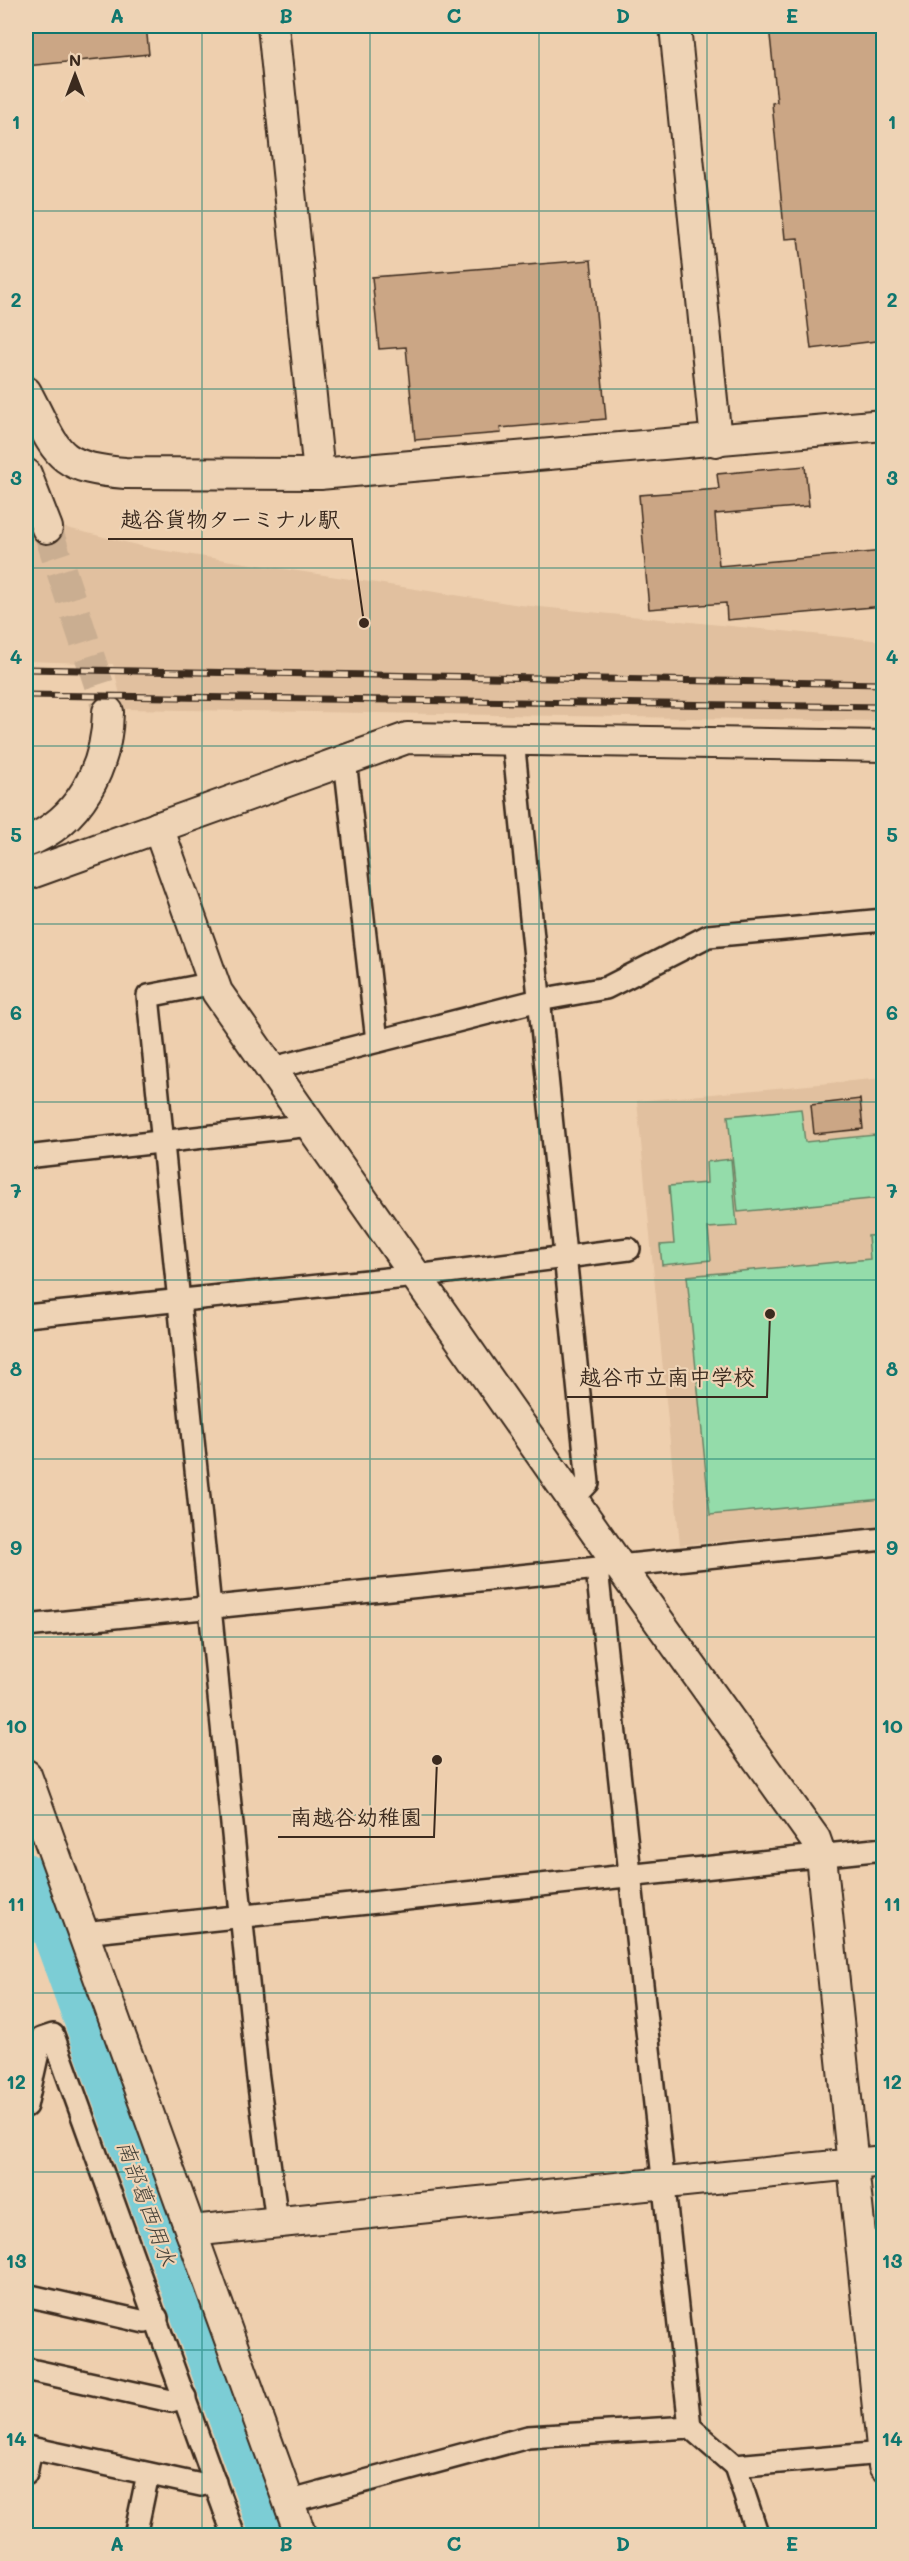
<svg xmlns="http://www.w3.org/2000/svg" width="909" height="2561" viewBox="0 0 909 2561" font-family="Mali,'Klee One',sans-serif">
	<rect width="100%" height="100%" fill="#eecfae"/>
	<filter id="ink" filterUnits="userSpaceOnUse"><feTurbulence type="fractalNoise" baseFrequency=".0167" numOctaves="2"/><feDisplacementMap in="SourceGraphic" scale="12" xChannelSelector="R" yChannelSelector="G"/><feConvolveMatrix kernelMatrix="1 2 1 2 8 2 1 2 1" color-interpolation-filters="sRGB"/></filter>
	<g filter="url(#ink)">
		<!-- built -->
		<g fill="#e1c09f">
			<polygon points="26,518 153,549 520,605 883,641 883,721 123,709 113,664 26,661"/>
			<polygon points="883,1078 883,1526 680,1545 637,1101"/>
		</g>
		<!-- green -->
		<g fill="#94dcaa" stroke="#688364" stroke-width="1.5">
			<polygon points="801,1109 805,1142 875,1135 881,1198 738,1212 728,1116"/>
			<polygon points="731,1159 737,1226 708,1228 711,1260 662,1265 660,1245 674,1244 669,1186 707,1183 706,1162"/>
			<polygon points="883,1235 883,1499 710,1515 687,1276 870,1259 868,1236"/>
		</g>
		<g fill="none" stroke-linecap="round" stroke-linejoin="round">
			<!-- river -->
			<polyline stroke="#7ccdd5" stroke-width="34" points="26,1870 268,2536"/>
		</g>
		<!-- building -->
		<g fill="#cba685" stroke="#3b2a1e" stroke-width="1.5">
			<polygon points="26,26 146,26 149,54 26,66"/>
			<polygon points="769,26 884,26 884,340 811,349 798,238 785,239 772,103 777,102"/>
			<polygon points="591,260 606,419 500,428 501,433 415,440 406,347 379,349 372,277"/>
			<polygon points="805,466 809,506 715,514 719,566 884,551 884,606 727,620 726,603 649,609 639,495 719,489 717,474"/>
			<polygon points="860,1099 863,1129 814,1134 811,1105"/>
		</g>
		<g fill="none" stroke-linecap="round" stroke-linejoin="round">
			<!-- secondary-tunnel -->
			<polyline stroke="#caae91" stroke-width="30" stroke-dasharray="30 15" stroke-linecap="butt" points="47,528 108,712"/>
			<defs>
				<g id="street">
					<polyline points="513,739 588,1483 574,1498"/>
					<polyline points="345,760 377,1041"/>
					<polyline points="214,983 148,996 257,2071 277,2222"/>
					<polyline points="269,1069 539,1000 606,988 708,936 884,920"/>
					<polyline points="26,1157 311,1125"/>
					<polyline points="26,1316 416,1276 629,1249"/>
					<polyline points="597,1569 690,2427"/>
					<polyline points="26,1626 884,1539"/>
					<polyline points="83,1933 884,1849"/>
					<polyline points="26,2106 41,2039 53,2035 234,2536"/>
					<polyline points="26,2295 145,2322 157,2318"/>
					<polyline points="26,2369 171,2401 185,2397"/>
					<polyline points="26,2447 201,2485 215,2482"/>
					<polyline points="735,2466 758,2536"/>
					<polyline points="26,2474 31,2448"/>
					<polyline points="288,2502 528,2437 690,2427 735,2466 882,2453"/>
					<polyline points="135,2536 148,2474"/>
				</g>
				<g id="secondary">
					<polyline points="273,26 319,474"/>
					<polyline points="675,26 716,441"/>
					<path d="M26 392C57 450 53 468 125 473L319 474 884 425"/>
					<polyline points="26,474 47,528"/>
					<polyline points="158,827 217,992 620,1567 815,1839 821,1856 884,2466"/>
					<path d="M26 842C79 822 107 768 108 712"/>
					<polyline points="26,875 407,738 884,746"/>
					<polyline points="26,1775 301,2536"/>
					<polyline points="191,2231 884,2161"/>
				</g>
			</defs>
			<!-- street casing -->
			<use href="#street" stroke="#3b2a1e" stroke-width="26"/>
			<!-- secondary casing -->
			<use href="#secondary" stroke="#3b2a1e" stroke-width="34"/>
			<!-- street -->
			<use href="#street" stroke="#eed3b5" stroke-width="21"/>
			<!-- secondary -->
			<use href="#secondary" stroke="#eed3b5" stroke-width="30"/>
			<defs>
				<g id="rail">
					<polyline points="26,669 884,684"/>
					<polyline points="26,695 884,707"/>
				</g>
			</defs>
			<!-- rail casing -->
			<use href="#rail" stroke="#3b2a1e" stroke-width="7"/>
			<!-- rail -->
			<use href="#rail" stroke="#eed3b5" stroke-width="4.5" stroke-dasharray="14" stroke-linecap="butt"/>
		</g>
	</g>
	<!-- grid -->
	<path fill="none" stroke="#0f766e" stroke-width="1.5" stroke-opacity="0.55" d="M202 26V2536M370 26V2536M539 26V2536M707 26V2536M26 211H884M26 389H884M26 568H884M26 746H884M26 924H884M26 1102H884M26 1280H884M26 1459H884M26 1637H884M26 1815H884M26 1993H884M26 2172H884M26 2350H884"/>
	<g text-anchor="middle" stroke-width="4.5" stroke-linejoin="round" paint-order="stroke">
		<!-- water labels -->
		<g font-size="22" font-style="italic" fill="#454239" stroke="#eed3b5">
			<text transform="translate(147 2203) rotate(70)" y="8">南部葛西用水</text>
		</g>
	</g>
	<!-- callouts -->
	<path fill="none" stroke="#3b2a1e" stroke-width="2" d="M364 623L352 539H108M770 1314L767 1397H567M437 1760L434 1837H278"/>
	<g fill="#3b2a1e" stroke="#eed3b5" stroke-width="2">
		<circle cx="364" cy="623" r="6"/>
		<circle cx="770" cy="1314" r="6"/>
		<circle cx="437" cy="1760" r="6"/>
	</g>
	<g font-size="22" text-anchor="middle" font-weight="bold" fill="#3b2a1e" stroke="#eed3b5" stroke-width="4.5" stroke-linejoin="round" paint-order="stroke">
		<text x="230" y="527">越谷貨物ターミナル駅</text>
		<text x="667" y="1385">越谷市立南中学校</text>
		<text x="356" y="1825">南越谷幼稚園</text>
	</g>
	<!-- margin -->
	<rect width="909" height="2561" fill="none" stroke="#eed3b5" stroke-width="66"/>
	<!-- north arrow -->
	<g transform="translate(75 75)" stroke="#eed3b5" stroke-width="4.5" paint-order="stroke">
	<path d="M0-4.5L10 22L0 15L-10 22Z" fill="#3b2a1e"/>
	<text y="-9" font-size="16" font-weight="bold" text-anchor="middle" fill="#3b2a1e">N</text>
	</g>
	<rect x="33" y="33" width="843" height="2495" fill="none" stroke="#0f766e" stroke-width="2"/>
	<g font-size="20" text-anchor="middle" font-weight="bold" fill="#0f766e">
		<text x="117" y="23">A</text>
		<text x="286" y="23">B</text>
		<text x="454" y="23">C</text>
		<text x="623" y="23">D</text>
		<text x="792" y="23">E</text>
		<text x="16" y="129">1</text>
		<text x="892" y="129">1</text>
		<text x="16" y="307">2</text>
		<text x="892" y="307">2</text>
		<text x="16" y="485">3</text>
		<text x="892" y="485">3</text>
		<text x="16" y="664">4</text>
		<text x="892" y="664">4</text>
		<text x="16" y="842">5</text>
		<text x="892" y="842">5</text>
		<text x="16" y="1020">6</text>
		<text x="892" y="1020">6</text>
		<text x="16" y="1198">7</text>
		<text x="892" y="1198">7</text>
		<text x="16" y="1376">8</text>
		<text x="892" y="1376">8</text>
		<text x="16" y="1555">9</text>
		<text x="892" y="1555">9</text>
		<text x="16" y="1733">10</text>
		<text x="892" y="1733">10</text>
		<text x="16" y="1911">11</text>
		<text x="892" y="1911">11</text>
		<text x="16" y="2089">12</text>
		<text x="892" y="2089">12</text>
		<text x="16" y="2268">13</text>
		<text x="892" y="2268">13</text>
		<text x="16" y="2446">14</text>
		<text x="892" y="2446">14</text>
		<text x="117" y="2551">A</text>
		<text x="286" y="2551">B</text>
		<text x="454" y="2551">C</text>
		<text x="623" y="2551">D</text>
		<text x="792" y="2551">E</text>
	</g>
</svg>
